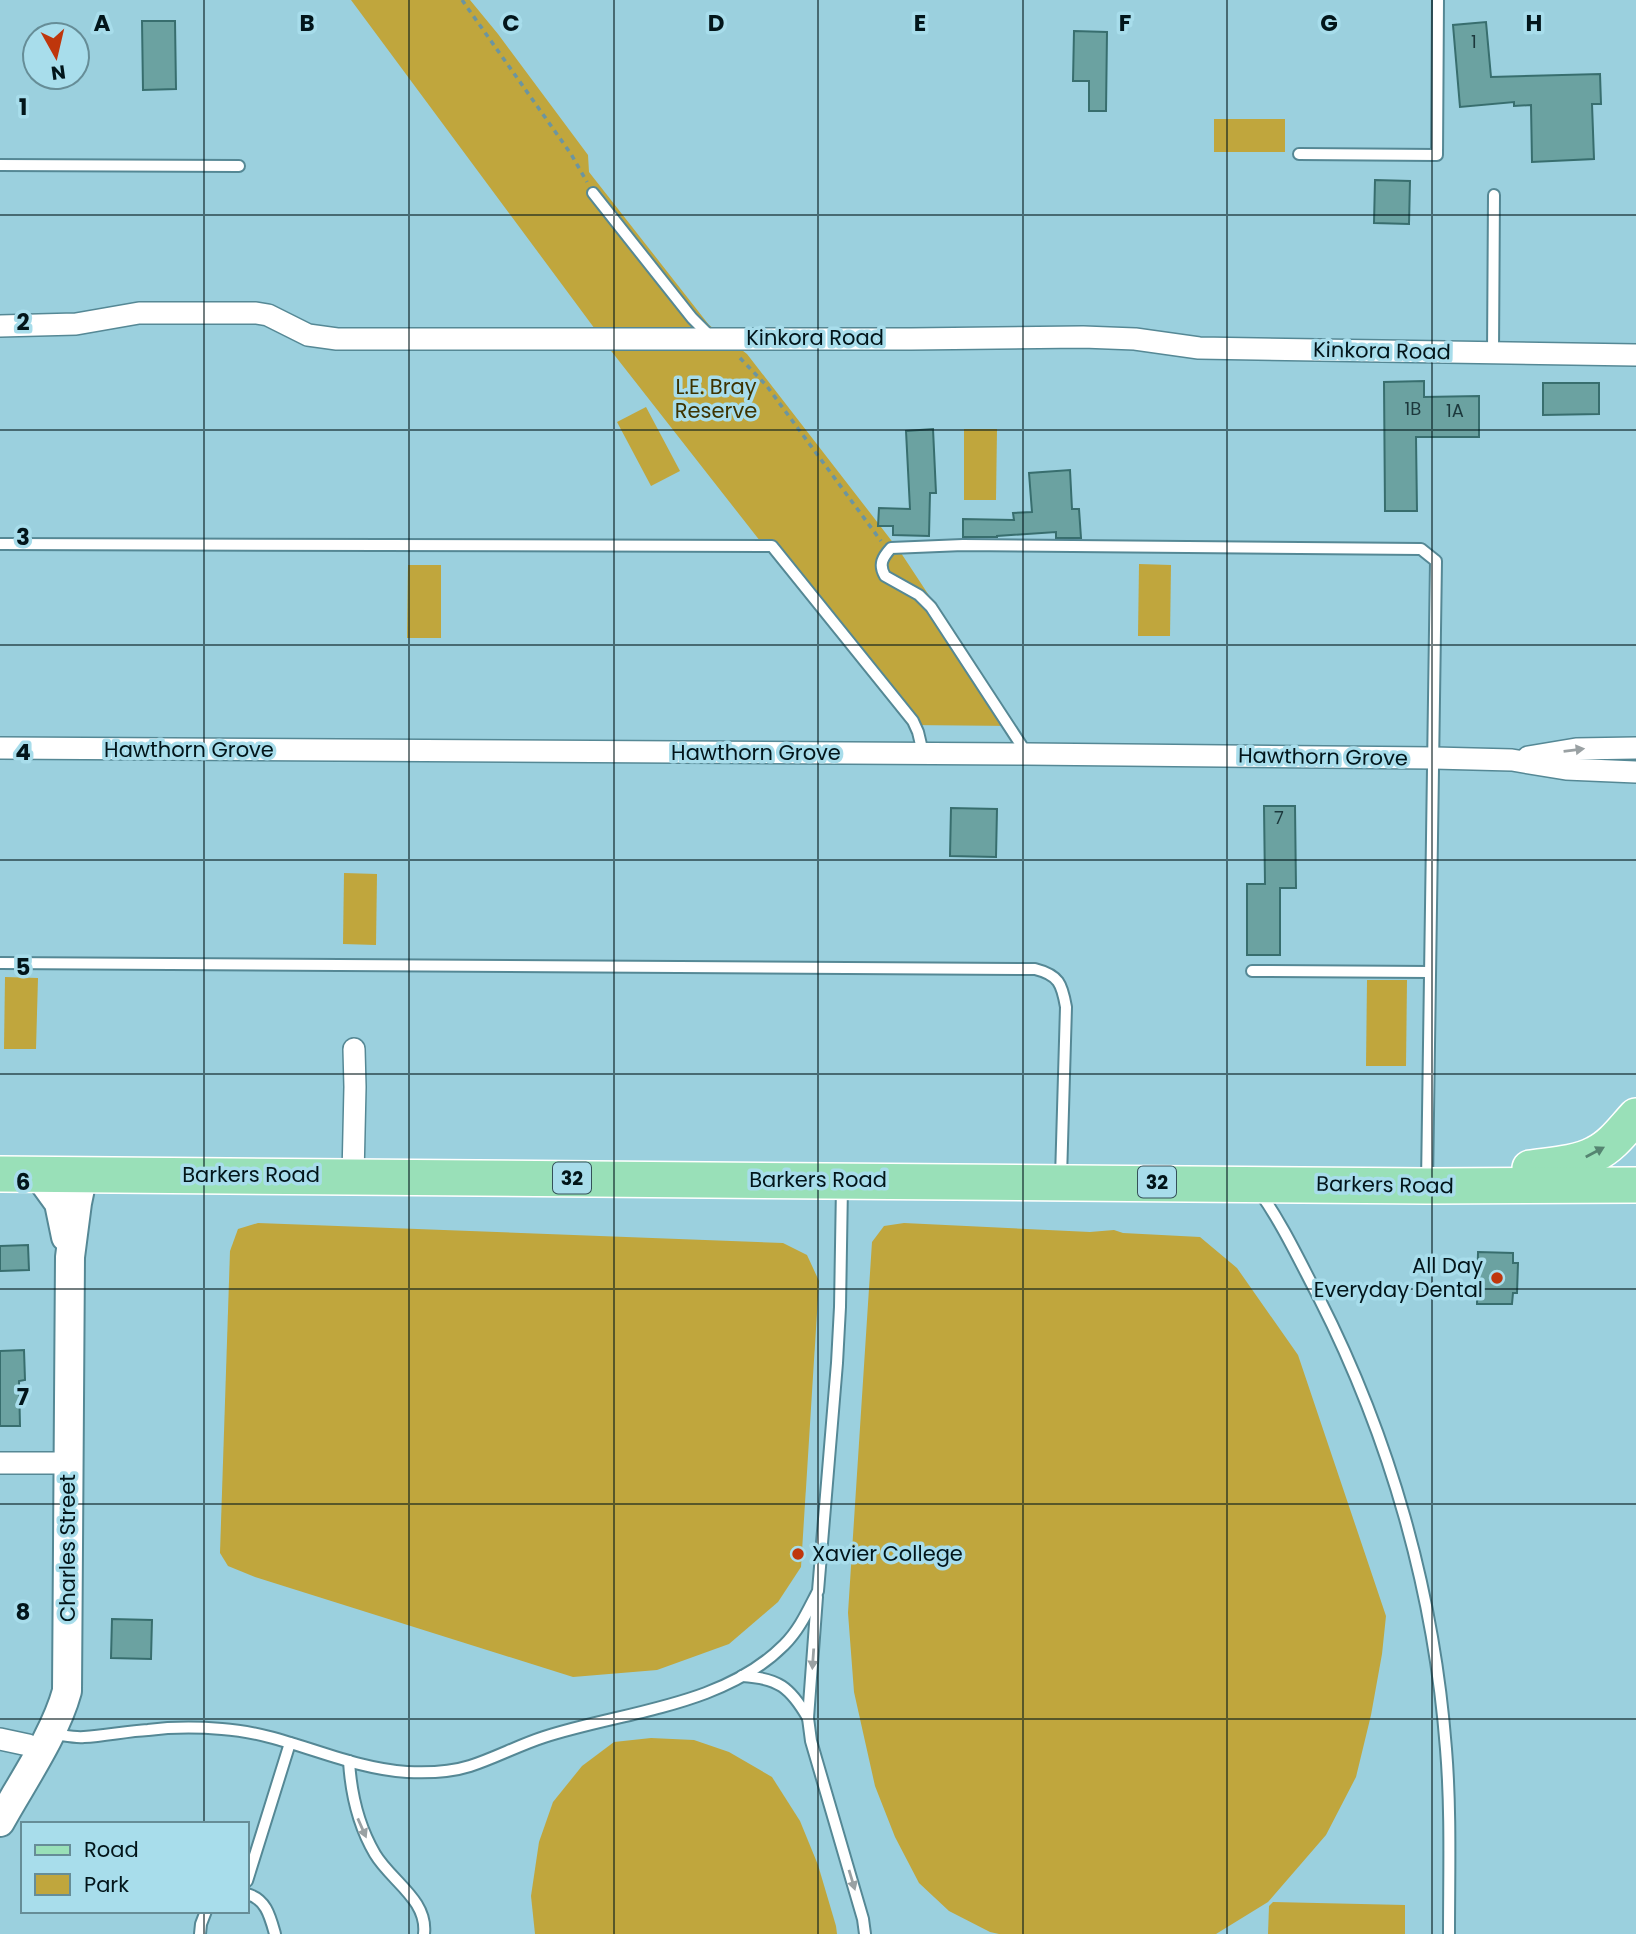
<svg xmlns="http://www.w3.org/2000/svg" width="1636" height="1934" viewBox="0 0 1636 1934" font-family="Poppins,sans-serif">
	<rect width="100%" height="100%" fill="#9bd0de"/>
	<!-- green -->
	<g fill="#c0a63d">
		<polygon points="351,0 470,0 498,34 588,155 589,172 709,325 747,354 871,514 901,553 1015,726 908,725 764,546 612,352"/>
		<rect x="1214" y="119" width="71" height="33"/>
		<polygon points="646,407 680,471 651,486 617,422"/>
		<polygon points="964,429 997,429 996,500 964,500"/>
		<polygon points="1139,564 1171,565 1170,636 1138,636"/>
		<polygon points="408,565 441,565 441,638 407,638"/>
		<polygon points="344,873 377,874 376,945 343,944"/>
		<polygon points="5,977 38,978 36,1049 4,1049"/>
		<polygon points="1367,980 1407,980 1406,1066 1366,1066"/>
		<polygon points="258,1223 783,1243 807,1255 819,1281 801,1567 778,1602 729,1644 657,1670 573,1677 255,1577 228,1566 220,1553 230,1251 238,1229"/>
		<polygon points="904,1223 1090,1232 1114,1230 1123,1233 1200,1237 1237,1268 1298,1355 1386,1616 1382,1654 1371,1715 1356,1777 1326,1835 1268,1902 1216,1934 999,1934 990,1932 949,1911 919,1883 895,1837 875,1786 854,1692 848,1613 872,1242 884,1226"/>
		<polygon points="651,1738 694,1740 729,1752 772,1777 800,1821 818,1865 836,1926 837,1934 535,1934 531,1896 539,1842 553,1802 582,1766 614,1742"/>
		<polygon points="1273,1902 1405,1905 1405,1934 1268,1934 1269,1906"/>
	</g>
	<!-- building -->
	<g fill="#6ba2a1" stroke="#386e6e" stroke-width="2">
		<polygon points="142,21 175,21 176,89 143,90"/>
		<polygon points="1486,22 1491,77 1600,74 1601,104 1592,104 1594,159 1532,162 1531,105 1514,106 1514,102 1460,107 1453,25"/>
		<polygon points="1074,31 1107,32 1106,111 1089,111 1089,81 1073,81"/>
		<polygon points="1375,180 1410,181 1409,224 1374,223"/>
		<polygon points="1424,381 1424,397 1479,396 1479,437 1416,437 1417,511 1385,511 1384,382"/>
		<polygon points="1543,383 1599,383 1599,414 1543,415"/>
		<polygon points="933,429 936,493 930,493 929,536 893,535 893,526 878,526 879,508 910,509 906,431"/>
		<polygon points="1070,470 1072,509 1079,509 1081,538 1056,538 1056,532 997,536 997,537 963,537 963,519 1014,520 1013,513 1032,512 1029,473"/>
		<polygon points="1264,806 1295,806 1296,888 1280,888 1280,955 1247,955 1247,884 1265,884"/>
		<polygon points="951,808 997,809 996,857 950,856"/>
		<polygon points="28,1245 29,1270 0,1271 0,1246"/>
		<polygon points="1478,1252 1513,1253 1513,1263 1518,1263 1517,1293 1513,1293 1512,1304 1477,1304"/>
		<polygon points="24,1350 25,1380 19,1381 20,1426 0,1426 0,1351"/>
		<polygon points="112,1619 152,1620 151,1659 111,1658"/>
	</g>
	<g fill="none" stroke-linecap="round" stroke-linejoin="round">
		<defs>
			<g id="service">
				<polyline points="1299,154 1437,155 1438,0"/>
				<polyline points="0,165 239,166"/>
				<polyline points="593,193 692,318 710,336"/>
				<polyline points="1493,353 1494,195"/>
				<polyline points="0,544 772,546 913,721 918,732 923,753"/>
				<path d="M1027 754 931 607 919 595 885 576C878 564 883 557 891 548L963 545 1421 549 1436 561 1427 1183"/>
				<path d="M0 963 1035 969C1059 975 1062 984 1066 1007L1061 1178"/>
				<polyline points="1252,971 1430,972"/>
				<path d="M1259 1191C1283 1225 1300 1262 1319 1298 1390 1438 1434 1592 1446 1749 1451 1810 1449 1872 1449 1934"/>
				<polyline points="817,1597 808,1718 811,1741 863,1919 865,1934"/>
				<path d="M742 1676C778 1678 790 1687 808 1718"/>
				<path d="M53 1734C63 1735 74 1738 84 1737 105 1736 127 1731 148 1730 172 1727 197 1727 222 1729 286 1733 343 1768 407 1772 427 1773 451 1772 470 1766 495 1758 519 1745 544 1737 624 1711 722 1707 784 1645 800 1629 808 1610 818 1591L837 1363 840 1307 842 1186"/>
				<path d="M349 1761C351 1795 358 1825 375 1854 391 1881 428 1900 424 1934"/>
				<polyline points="247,1881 290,1743"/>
				<path d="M247 1894C266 1899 270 1916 275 1934"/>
				<polyline points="200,1934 201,1924 206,1911"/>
			</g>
			<g id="minor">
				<polyline points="0,326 76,324 139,313 256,313 268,315 308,335 337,339 911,339 1083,337 1135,339 1199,348 1636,355"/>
				<polyline points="0,748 1027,754 1434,758 1512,760 1566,769 1636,772"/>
				<polyline points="1528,757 1576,749 1636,748"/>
				<polyline points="353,1176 355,1087 354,1049"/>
				<polyline points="0,1463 68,1463"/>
				<polyline points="0,1739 28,1745 39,1752"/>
			</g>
			<g id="tertiary">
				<polyline points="38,1174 59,1203 66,1237"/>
				<path d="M0 1822C22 1782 55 1735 67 1691L70 1257 77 1203 83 1174"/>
			</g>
			<g id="primary">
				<path d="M1530 1168C1551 1165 1576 1164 1595 1154 1612 1146 1624 1129 1636 1116"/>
				<polyline points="0,1174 1427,1186 1636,1185"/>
			</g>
		</defs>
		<!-- service casing -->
		<use href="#service" stroke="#558895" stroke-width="14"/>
		<!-- minor casing -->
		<use href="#minor" stroke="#558895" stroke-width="24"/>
		<!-- tertiary casing -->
		<use href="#tertiary" stroke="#558895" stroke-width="32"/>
		<!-- primary casing -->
		<use href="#primary" stroke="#fff" stroke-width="38"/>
		<!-- path -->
		<g stroke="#6b95a1" stroke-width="3.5" stroke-dasharray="5 5" stroke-linecap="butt">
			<polyline points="462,0 571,154 587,182"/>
			<polyline points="740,358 766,385 881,541"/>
		</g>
		<!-- service -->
		<use href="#service" stroke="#fff" stroke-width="10"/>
		<!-- minor -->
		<use href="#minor" stroke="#fff" stroke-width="21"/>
		<!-- tertiary -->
		<use href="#tertiary" stroke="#fff" stroke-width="28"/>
		<!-- primary -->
		<use href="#primary" stroke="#99e0b8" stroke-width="35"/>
	</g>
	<!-- one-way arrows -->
	<defs><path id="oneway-solid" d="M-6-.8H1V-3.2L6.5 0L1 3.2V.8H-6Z" transform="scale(1.75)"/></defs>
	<g fill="#9aa1a3">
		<use href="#oneway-solid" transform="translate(1574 750) rotate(-7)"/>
		<use href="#oneway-solid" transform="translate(813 1659) rotate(94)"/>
		<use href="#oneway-solid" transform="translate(362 1828) rotate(66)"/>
		<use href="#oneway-solid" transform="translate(852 1880) rotate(73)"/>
	</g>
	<use fill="#558571" href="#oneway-solid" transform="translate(1595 1152) rotate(-28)"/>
	<!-- grid -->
	<path fill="none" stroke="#02151a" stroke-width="2" stroke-opacity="0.55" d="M204 0V1824M409 0V1934M614 0V1934M818 0V1934M1023 0V1934M1227 0V1934M1432 0V1934M0 215H1636M0 430H1636M0 645H1636M0 860H1636M0 1074H1636M0 1289H1636M0 1504H1636M0 1719H1636M204 1911V1934"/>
	<!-- markers -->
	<g fill="#bf360c" stroke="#a8ddeb" stroke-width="2.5">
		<circle cx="1497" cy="1278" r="7"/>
		<circle cx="798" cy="1554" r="7"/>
	</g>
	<g text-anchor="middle" stroke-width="7" stroke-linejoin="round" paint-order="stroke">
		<!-- number labels -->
		<g font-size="18" fill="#1c383c">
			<text x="1474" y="48">1</text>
			<text x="1413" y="415">1B</text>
			<text x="1455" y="417">1A</text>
			<text x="1279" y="824">7</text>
		</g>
		<!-- shield labels -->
		<g fill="#a8ddeb" stroke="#345159" stroke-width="2">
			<rect x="553" y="1162.5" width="38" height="31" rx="5"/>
			<rect x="1138" y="1166.5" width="38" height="31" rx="5"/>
		</g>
		<g font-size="19" font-weight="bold" fill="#02151a">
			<text x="572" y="1185">32</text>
			<text x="1157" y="1189">32</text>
		</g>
		<!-- street labels -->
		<g font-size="21" fill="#02151a" stroke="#a8ddeb">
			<text x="815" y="345">Kinkora Road</text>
			<text transform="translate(1382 351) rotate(1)" y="7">Kinkora Road</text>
			<text x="189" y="757">Hawthorn Grove</text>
			<text x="756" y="760">Hawthorn Grove</text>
			<text transform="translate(1323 757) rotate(1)" y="7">Hawthorn Grove</text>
			<text x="251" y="1182">Barkers Road</text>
			<text x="818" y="1187">Barkers Road</text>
			<text transform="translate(1385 1185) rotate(1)" y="7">Barkers Road</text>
			<text transform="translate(68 1548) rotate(-90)" y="7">Charles Street</text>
		</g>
		<!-- park labels -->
		<g font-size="21" fill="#3e3300" stroke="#a8ddeb">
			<text x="716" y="394">L.E. Bray<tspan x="716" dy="24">Reserve</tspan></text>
		</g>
		<!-- poi labels -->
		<g font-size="21" fill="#02151a" stroke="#a8ddeb" text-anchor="end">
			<text x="1483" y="1273">All Day<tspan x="1483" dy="24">Everyday Dental</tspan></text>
			<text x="812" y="1561" text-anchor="start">Xavier College</text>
		</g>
	</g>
	<g font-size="23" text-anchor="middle" font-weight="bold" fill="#02151a" stroke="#a8ddeb" stroke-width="7" stroke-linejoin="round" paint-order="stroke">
		<text x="102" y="31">A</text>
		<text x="307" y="31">B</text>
		<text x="511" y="31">C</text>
		<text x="716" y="31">D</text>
		<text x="920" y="31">E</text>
		<text x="1125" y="31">F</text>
		<text x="1329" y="31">G</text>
		<text x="1534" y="31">H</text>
		<text x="23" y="115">1</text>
		<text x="23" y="330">2</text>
		<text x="23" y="545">3</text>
		<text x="23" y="760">4</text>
		<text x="23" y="975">5</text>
		<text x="23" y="1190">6</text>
		<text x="23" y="1405">7</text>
		<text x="23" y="1620">8</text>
	</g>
	<!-- legend -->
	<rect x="21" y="1822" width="228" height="91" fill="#a8ddeb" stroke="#668d97" stroke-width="2"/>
	<rect x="35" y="1845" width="35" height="10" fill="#99e0b8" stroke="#668d97" stroke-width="2"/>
	<text x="84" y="1857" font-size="21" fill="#02151a">Road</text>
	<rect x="35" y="1874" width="35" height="21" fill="#c0a63d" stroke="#668d97" stroke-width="2"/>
	<text x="84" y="1892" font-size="21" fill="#02151a">Park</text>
	<!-- north arrow -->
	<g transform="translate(56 56) rotate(172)"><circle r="33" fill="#a8ddeb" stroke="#668d97" stroke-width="2"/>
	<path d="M0-5L12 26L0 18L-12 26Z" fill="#bf360c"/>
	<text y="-10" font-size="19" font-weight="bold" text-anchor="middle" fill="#02151a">N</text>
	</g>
</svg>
